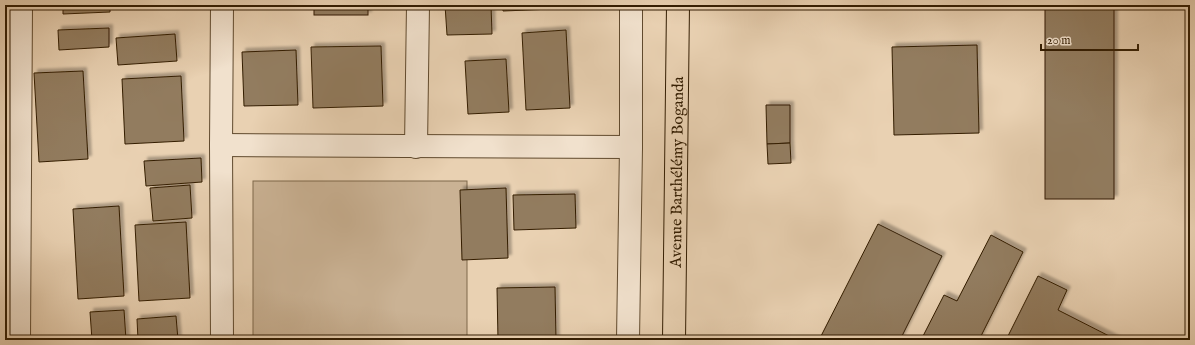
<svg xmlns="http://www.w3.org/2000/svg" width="1195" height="345" viewBox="0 0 1195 345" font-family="'IM FELL English',serif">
	<defs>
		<filter id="shadow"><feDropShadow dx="3.5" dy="-3.5" stdDeviation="1" flood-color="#0004"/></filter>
	</defs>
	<rect width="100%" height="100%" fill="#e9d1b2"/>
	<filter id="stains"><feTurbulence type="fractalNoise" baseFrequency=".005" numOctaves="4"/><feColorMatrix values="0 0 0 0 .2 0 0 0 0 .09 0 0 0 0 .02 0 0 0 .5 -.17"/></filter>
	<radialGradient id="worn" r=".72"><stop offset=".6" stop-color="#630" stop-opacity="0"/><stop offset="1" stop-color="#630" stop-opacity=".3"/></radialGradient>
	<!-- green -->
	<rect fill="#cab294" stroke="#7e684b" x="253" y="181" width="214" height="159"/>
	<!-- building -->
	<g fill="#927b5e" stroke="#331d02" filter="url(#shadow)">
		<polygon points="63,5 110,5 110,12 63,14"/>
		<rect x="314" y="5" width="54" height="10"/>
		<polygon points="445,5 491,5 492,34 447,35"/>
		<polygon points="503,5 552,5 553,9 503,11"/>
		<rect x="1045" y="5" width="69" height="194"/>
		<polygon points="109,28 109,47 59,50 58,30"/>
		<polygon points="566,30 570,108 526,110 522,33"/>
		<polygon points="175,34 177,61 118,65 116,38"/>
		<polygon points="977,45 979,133 894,135 892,47"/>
		<polygon points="381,46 383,106 313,108 311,47"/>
		<polygon points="296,50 298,105 244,106 242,52"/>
		<polygon points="506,59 509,112 468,114 465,61"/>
		<polygon points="83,71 88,159 39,162 34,73"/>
		<polygon points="181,76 184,141 125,144 122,79"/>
		<polygon points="766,105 790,105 790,143 767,144"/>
		<polygon points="790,143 791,163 768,164 767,144"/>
		<polygon points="201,158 202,182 146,186 144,161"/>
		<polygon points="190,185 192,218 153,221 150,188"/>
		<polygon points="506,188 508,258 462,260 460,190"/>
		<polygon points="575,194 576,228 514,230 513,195"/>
		<polygon points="119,206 124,296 78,299 73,209"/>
		<polygon points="186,222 190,298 139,301 135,225"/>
		<polygon points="878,224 942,256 900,340 819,340"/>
		<polygon points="991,235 1023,252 979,340 921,340 944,295 957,301"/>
		<polygon points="1038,276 1067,290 1058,310 1117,340 1006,340"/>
		<polygon points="555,287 556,340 498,340 497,288"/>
		<polygon points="124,310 126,340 92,340 90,312"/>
		<polygon points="176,316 178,340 138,340 137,319"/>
	</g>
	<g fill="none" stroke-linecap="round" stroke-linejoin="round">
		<defs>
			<g id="minor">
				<polyline points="222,5 221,145 222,340"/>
				<polyline points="221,145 631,147"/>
				<polyline points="416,147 418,5"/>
				<polyline points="19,340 21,5"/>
				<polyline points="628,340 631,147 631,5"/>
			</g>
			<g id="major">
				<path id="s1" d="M674 340 678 5"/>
			</g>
		</defs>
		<!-- minor casing -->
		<use href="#minor" stroke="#604a2e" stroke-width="24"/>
		<!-- major casing -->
		<use href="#major" stroke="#331d02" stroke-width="24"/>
		<!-- minor -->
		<use href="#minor" stroke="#f1e1cd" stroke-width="22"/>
		<!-- major -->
		<use href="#major" stroke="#e9d1b2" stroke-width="22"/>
	</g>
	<g text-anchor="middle" stroke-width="4" stroke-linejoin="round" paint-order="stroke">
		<!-- street labels -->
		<g font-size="16" fill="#331d02" stroke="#f1e1cd">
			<text dy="6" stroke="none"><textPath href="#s1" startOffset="168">Avenue Barthélémy Boganda</textPath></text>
		</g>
	</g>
	<!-- margin -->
	<rect width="1195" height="345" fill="none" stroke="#e9d1b2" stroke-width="20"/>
	<rect x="6" y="6" width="1183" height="333" fill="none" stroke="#331d02" stroke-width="2"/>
	<rect x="10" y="10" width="1175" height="325" fill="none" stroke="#331d02"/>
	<!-- scale -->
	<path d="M1041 44v6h97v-6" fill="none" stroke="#331d02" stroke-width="2"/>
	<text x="1047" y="44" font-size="12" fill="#331d02" stroke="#f1e1cd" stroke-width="3" paint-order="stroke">20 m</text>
	<rect width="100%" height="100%" filter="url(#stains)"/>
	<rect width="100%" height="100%" fill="url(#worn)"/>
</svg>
